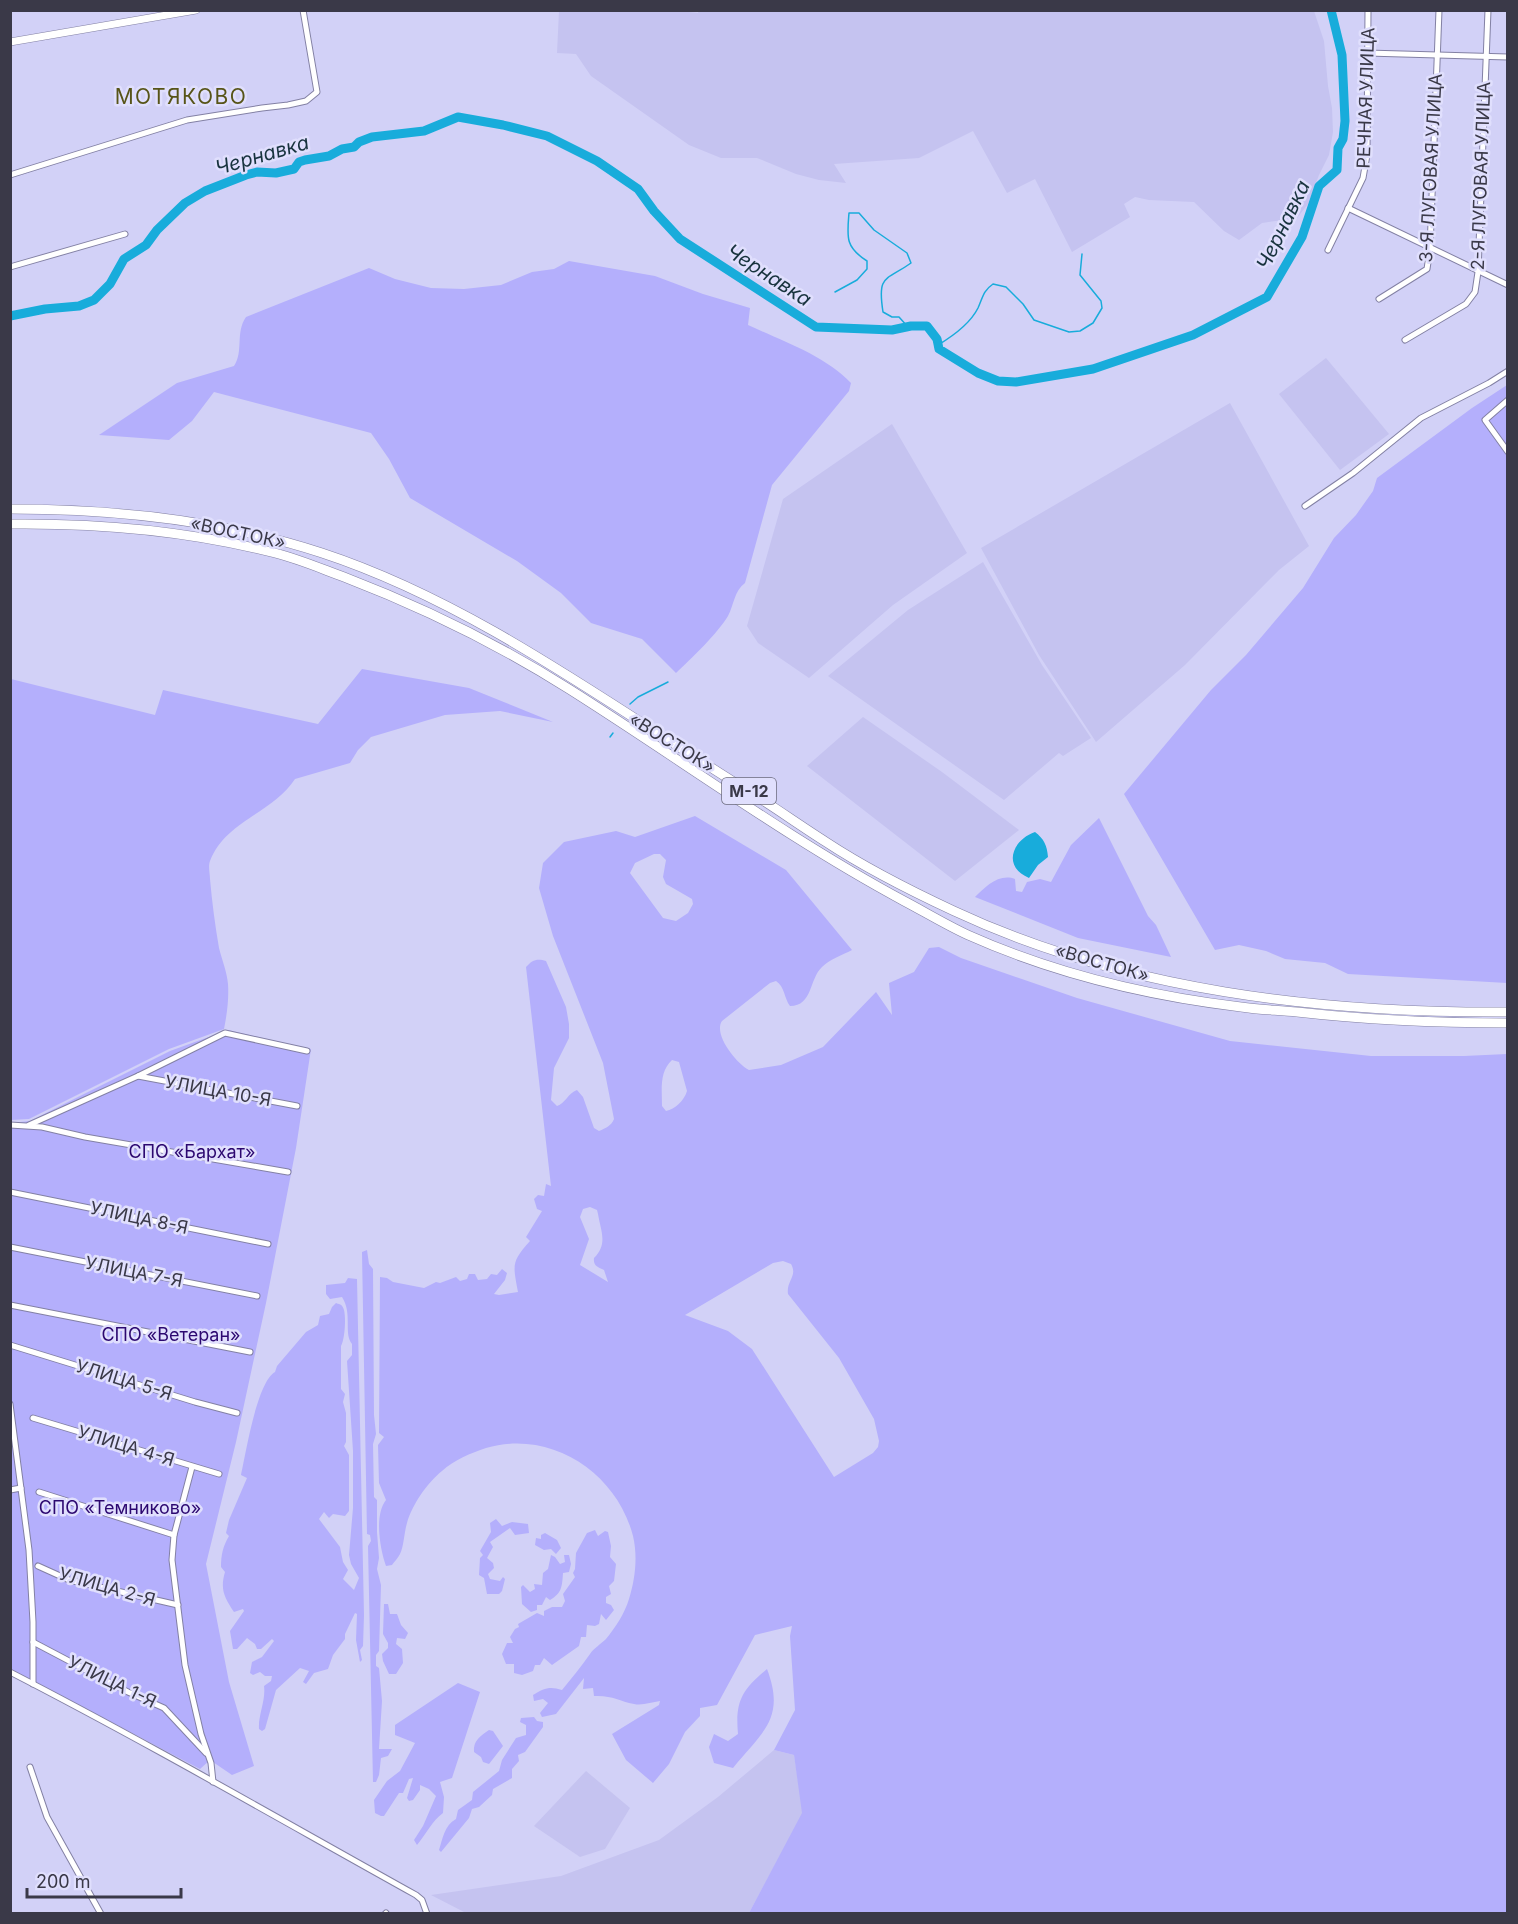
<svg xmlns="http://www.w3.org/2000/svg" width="1518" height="1924" viewBox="0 0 1518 1924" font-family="Inter,sans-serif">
	<rect width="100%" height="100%" fill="#d2d1f7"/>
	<!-- built -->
	<g fill="#c5c3f0">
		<polygon points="669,10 698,13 699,10 817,12 836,10 1314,11 1324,41 1328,86 1332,108 1333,132 1329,155 1319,175 1308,204 1297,218 1262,223 1239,240 1224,231 1194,202 1149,200 1135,197 1124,204 1130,217 1072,252 1035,179 1007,193 973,131 919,158 834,164 846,183 819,180 796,174 757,158 721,158 689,145 591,76 576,54 557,53 559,11"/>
		<polygon points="1326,358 1389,434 1340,470 1279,394"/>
		<polygon points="1230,403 1309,546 1279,570 1185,665 1096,742 1039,655 981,548"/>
		<polygon points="892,424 967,553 893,605 809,678 758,643 747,626 783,499"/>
		<polygon points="983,562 1042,665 1091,738 1063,756 1059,753 1004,800 828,676 908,610"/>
		<polygon points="863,717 942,772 1019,830 955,881 807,766"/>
		<polygon points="774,1750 794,1755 803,1813 749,1913 466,1913 431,1895 561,1876 659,1840 718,1797"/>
		<polygon points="586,1771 630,1808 605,1849 580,1857 534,1826"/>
	</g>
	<!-- green -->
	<g fill="#b4affc" fill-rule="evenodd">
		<path d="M569 261 655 276 703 294 750 308 748 325C782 341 824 355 851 383L849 391 772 485 745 583C734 591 734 605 728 616 718 633 691 659 676 673L642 639 591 623 561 593 517 561 410 498 389 459 371 433 214 392 192 421 169 440 99 435 177 383 234 366C244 351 235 333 246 317L369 268 395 279 431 288 464 289 501 285 532 272 554 269Z"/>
		<polygon points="1507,385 1507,983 1348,974 1325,963 1285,959 1266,951 1239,945 1215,950 1124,794 1211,690 1246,655 1303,588 1334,538 1356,515 1373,491 1377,478 1472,408"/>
		<path d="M362 669 469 688 553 722 500 711 445 715 371 737 358 750 350 763 295 779C273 813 225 821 210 861 208 866 210 874 210 879 212 902 215 925 219 948 222 960 227 972 228 984 229 999 227 1014 224 1029L169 1049 29 1119 11 1120V679L155 715 163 690 318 724Z"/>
		<path d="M695 816 786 870 852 950C842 955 829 960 822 967 809 979 813 1006 790 1006 784 998 785 987 776 981L770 983 722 1021C713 1034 736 1063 749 1070L781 1065 823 1047 876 992 892 1015 889 983 914 972 929 948 939 947 961 958 1077 998 1230 1041 1371 1056H1464L1507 1054V1913H749L802 1813 794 1755 774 1750 795 1710 790 1636 792 1626 755 1635 717 1705 700 1708V1716L685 1732 669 1764 653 1783 626 1760 612 1734 659 1705 660 1701C652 1702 642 1706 634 1704 619 1701 612 1695 594 1696L593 1688 583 1689 584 1678 556 1714 542 1717 540 1713 548 1703 543 1699 534 1701 533 1695C544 1688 550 1686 562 1690 571 1679 581 1667 590 1654 594 1648 601 1644 606 1639 615 1628 625 1613 629 1599 635 1580 638 1557 633 1536 617 1473 551 1429 486 1448 471 1453 454 1460 442 1471 427 1483 412 1505 407 1523 404 1533 404 1546 400 1554 398 1558 394 1562 392 1565L386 1566C380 1549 374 1515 386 1500L379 1483 378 1445 384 1437 379 1433 380 1277 387 1278 393 1282 424 1288 436 1282 440 1283 456 1277 460 1281 467 1279 469 1274H475L478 1280 487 1279 491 1274 497 1275 502 1269 507 1273 505 1280 494 1294 499 1295 518 1292C513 1265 511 1262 530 1241L526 1237 542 1211 537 1209 534 1199 538 1195 544 1196 546 1184 551 1186 526 967C532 960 537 958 546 961L566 1007 569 1024V1038L554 1068 551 1100 557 1106C565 1104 568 1093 577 1090L583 1097 594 1128 599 1131C606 1128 611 1126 614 1119L603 1063 553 936 539 888 543 863 564 842 616 831 635 837ZM654 854H660L666 860 663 877 666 884 692 899 693 904 688 913 676 921 663 918 630 873 635 863ZM672 1060 679 1062 687 1091C684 1101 675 1109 666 1111L662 1106C662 1090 659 1072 672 1060ZM590 1207 597 1210 598 1214C601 1232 608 1244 594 1258 593 1266 598 1267 604 1270L608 1282 580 1265 589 1239 580 1217 583 1209ZM783 1261 791 1264C798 1276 786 1281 788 1294L839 1358 874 1419 879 1441 878 1447 873 1453 834 1477 752 1349 728 1331 685 1315 773 1263Z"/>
		<path d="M1099 818 1148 916 1156 925 1171 957 1078 938 975 897C985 887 999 873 1015 879L1016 891 1022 892 1027 882 1040 879 1051 882 1071 845Z"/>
		<polygon points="228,1030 311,1049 296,1148 266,1303 236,1442 206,1564 229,1682 254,1766 232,1775 210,1760 200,1769 11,1669 10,1123 30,1121 170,1051"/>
		<polygon points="367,1250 369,1264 373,1269 374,1415 376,1434 373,1444 374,1497 377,1500 377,1532 379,1558 377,1569 381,1585 379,1651 376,1655 376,1666 379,1668 382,1701 379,1749 392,1749 388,1756 381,1758 379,1775 376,1782 373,1782 368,1546 371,1541 370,1535 367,1534 362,1252"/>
		<path d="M348 1278 357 1279 364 1615 363 1646 360 1650 362 1660 360 1662 356 1640 357 1614 355 1613 345 1634V1639L333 1655 328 1669 314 1673 306 1684 303 1682 309 1671 300 1668 276 1690 265 1729 262 1731 259 1729C258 1715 266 1700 264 1686L271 1681 272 1676H265L260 1672 253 1675 250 1673 252 1662 262 1657 274 1641 272 1639 261 1649H257L255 1644 247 1638 237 1649H233L230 1631 244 1611 243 1609 234 1612C224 1597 220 1589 225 1572L221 1567C221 1555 223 1546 229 1536L226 1533 229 1520 247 1478 241 1475C246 1453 257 1382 275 1372L277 1366 306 1332 318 1325 320 1316 329 1314 332 1307 336 1303C341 1305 342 1304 344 1310 346 1318 345 1339 341 1346V1389L345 1394 343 1402 346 1413V1442L344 1446 349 1455V1511L345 1516 333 1514 329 1518 324 1512 319 1519 340 1547 343 1562 348 1570 343 1579 354 1590 359 1578 351 1564 349 1555 353 1508V1451L347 1361 352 1355V1344C343 1333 353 1314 342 1297L330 1299 326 1294V1285L345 1283Z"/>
		<polygon points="496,1519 502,1526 512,1522 528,1524 529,1533 515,1535 510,1528 490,1542 493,1547 487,1558 493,1563 494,1568 488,1574 490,1579 500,1581 503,1577 505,1579 502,1591 499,1594 487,1594 484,1578 479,1575 480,1558 483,1555 480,1551 491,1532 490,1523"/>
		<polygon points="595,1530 598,1536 605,1531 608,1532 611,1546 610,1557 616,1564 614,1581 609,1586 611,1594 606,1597 606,1603 611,1605 614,1610 606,1620 601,1614 599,1624 595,1626 587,1625 586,1637 581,1637 579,1646 552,1665 544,1658 540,1665 535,1665 533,1671 522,1675 514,1673 514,1664 506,1664 502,1654 507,1643 513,1643 510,1637 515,1629 519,1627 518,1624 537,1613 544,1616 544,1611 552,1607 562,1607 565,1601 563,1594 575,1577 573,1573 575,1569 576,1553 587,1533"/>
		<polygon points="545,1533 557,1540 561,1548 556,1554 551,1549 544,1550 535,1545 536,1538 541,1539 541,1535"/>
		<path d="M551 1555 555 1557 560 1564 565 1562 564 1555H569L571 1564 569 1572 563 1573C562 1587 562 1593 550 1600L546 1597 542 1605H537V1610L531 1612 522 1604 521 1587 523 1585 530 1592 535 1589 534 1584 542 1585 543 1573 548 1569Z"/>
		<polygon points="384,1604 388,1604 390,1614 397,1614 401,1625 408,1633 405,1639 397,1638 396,1644 402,1649 403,1663 396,1674 389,1674 383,1661 382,1654 388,1648 388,1643 383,1634"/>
		<path d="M767 1669C786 1719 762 1732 733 1768L714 1763 709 1747 714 1734 728 1741 738 1734C735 1701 742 1690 767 1669Z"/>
		<path d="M458 1683 480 1692 452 1778 440 1782 444 1797 443 1813C432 1821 426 1834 417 1845L414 1840 423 1826 436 1796 429 1789 420 1785V1790L413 1800 409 1801 407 1798 413 1778 409 1779 403 1793H399L384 1816H381L375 1813 374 1800 387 1781 400 1771 415 1743 395 1735V1725Z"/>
		<path d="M534 1717 537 1721 543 1722V1727L525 1752 518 1755 519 1761 512 1769V1778L493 1789 492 1795 479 1807 472 1809 469 1818 441 1852 439 1850C443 1838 444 1826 456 1819L458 1810 472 1800 473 1792 499 1771 502 1760 516 1738 526 1735V1725L520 1722 521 1718Z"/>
		<path d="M489 1730 493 1731 503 1746 489 1764 483 1762 481 1757 474 1752C473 1741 480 1736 489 1730Z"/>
	</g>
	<!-- water -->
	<path fill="#18acdb" d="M1035 832C1044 839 1047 845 1048 857L1038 865 1029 878C1002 867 1012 840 1035 832Z"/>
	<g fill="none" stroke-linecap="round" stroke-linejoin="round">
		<!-- stream -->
		<g stroke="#18acdb" stroke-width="1.5">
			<path d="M835 292 857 280 867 269V261C845 247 847 237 849 213H859L874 230 907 253 911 263C886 281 877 274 883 312L892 317H899L908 327"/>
			<path d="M938 345C953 336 970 324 978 308 983 297 983 291 993 284L1006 287 1023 304 1034 320 1069 332 1080 331 1093 323 1102 308 1101 301 1080 275 1082 254"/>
			<polyline points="630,704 638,697 668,682"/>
			<polyline points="610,737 613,733"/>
		</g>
		<!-- river -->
		<polyline stroke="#18acdb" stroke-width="9" points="10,316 45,309 79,306 94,300 110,284 124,259 146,245 157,230 185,203 205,191 246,175 257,172 276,173 294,169 299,162 305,160 329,156 342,149 354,147 359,142 372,137 424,131 458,117 503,125 547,136 597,161 638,189 654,211 680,239 816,327 892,330 911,326 927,326 937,339 939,349 978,373 998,381 1016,382 1093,369 1193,335 1267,297 1302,237 1319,186 1337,170 1338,148 1343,139 1345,121 1342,55 1331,10"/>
		<defs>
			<g id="street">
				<polyline points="1367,53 1508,57"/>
				<polyline points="10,175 187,120 262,108 288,105 306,101 317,92 303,10"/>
				<polyline points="1348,208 1508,285"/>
				<polyline points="1328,250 1363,178 1367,155 1368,10"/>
				<polyline points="10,267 125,234"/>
				<polyline points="1379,299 1427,269 1430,249 1439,10"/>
				<polyline points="1405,340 1466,304 1475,292 1478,272 1488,10"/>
				<polyline points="1508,400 1485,420 1508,452"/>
				<polyline points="1305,506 1353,473 1421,418 1489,383 1508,371"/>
				<polyline points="138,1076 297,1106"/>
				<polyline points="10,1125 42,1127 85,1137 288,1172"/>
				<polyline points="29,1125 138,1076 225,1033 307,1051"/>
				<polyline points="10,1192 268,1244"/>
				<polyline points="10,1247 257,1296"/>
				<polyline points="10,1305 250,1352"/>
				<polyline points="10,1345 195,1402 237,1413"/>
				<polyline points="10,1404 29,1550 33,1622 33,1684"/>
				<polyline points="33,1418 219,1474"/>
				<polyline points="192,1467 174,1535 172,1560 185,1665 201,1734 211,1763 213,1782"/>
				<polyline points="10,1490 21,1488"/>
				<polyline points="39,1492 174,1535"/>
				<polyline points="38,1566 69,1580 178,1605"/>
				<polyline points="33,1642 128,1692 164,1708 206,1753"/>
				<path d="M10 1672C148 1743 281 1820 416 1895L422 1900 427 1914"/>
				<polyline points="30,1767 47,1817 101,1914"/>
				<polyline points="385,1914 386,1913"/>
			</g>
			<polyline id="secondary" points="10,42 196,10"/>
			<g id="highway">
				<path d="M10 509C116 509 222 520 322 553 474 603 610 705 745 789 773 806 799 825 826 842 867 869 911 891 954 911 1125 991 1321 1013 1508 1012"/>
				<path d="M10 524C98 523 190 531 275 553 299 559 322 569 344 577 422 607 498 644 569 689 680 759 787 838 904 901 925 912 946 925 968 935 1053 973 1149 996 1241 1007 1260 1010 1279 1010 1297 1012 1367 1020 1437 1023 1508 1023"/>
			</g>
		</defs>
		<!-- street casing -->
		<use href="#street" stroke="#8381a4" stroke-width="7"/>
		<!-- secondary casing -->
		<use href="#secondary" stroke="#8381a4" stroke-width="8"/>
		<!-- highway casing -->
		<use href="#highway" stroke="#8381a4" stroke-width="10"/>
		<!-- street -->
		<use href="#street" stroke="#fff" stroke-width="5"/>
		<!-- secondary -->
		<use href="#secondary" stroke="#fff" stroke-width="7"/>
		<!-- highway -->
		<use href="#highway" stroke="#fff" stroke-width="9"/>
	</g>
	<g text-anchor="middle" stroke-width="5" stroke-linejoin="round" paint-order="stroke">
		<!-- shield labels -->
		<rect fill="#e0dffd" stroke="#6c6b7e" stroke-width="1.5" x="722" y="778" width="54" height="26" rx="4.5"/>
		<g font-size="16" font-weight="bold" fill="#3a3948">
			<text x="749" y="797">М-12</text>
		</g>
		<!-- street labels -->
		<g font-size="18" fill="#3a3948" stroke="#e0dffd">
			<text transform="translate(1366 98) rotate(-88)" y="6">РЕЧНАЯ УЛИЦА</text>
			<text transform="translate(1431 168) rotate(-87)" y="6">3-Я ЛУГОВАЯ УЛИЦА</text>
			<text transform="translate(1481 176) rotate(-88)" y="6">2-Я ЛУГОВАЯ УЛИЦА</text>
			<text transform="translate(238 533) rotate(12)" y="6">«ВОСТОК»</text>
			<text transform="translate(672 743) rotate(32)" y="6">«ВОСТОК»</text>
			<text transform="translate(1102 963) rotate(16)" y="6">«ВОСТОК»</text>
			<text transform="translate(218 1091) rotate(10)" y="6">УЛИЦА 10-Я</text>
			<text transform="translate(139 1218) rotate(12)" y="6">УЛИЦА 8-Я</text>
			<text transform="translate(134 1272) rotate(11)" y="6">УЛИЦА 7-Я</text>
			<text transform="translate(124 1380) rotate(17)" y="6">УЛИЦА 5-Я</text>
			<text transform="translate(126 1446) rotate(17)" y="6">УЛИЦА 4-Я</text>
			<text transform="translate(107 1587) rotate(16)" y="6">УЛИЦА 2-Я</text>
			<text transform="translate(112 1682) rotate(26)" y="6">УЛИЦА 1-Я</text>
		</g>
		<!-- park labels -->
		<g font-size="18" fill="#2c0870" stroke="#e0dffd">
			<text x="192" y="1158">СПО «Бархат»</text>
			<text x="171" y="1341">СПО «Ветеран»</text>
			<text x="120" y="1514">СПО «Темниково»</text>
		</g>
		<!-- water labels -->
		<g font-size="20" font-style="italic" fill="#18333e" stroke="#e0dffd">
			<text transform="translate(262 155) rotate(-16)" y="7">Чернавка</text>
			<text transform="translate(1283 225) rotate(-64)" y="7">Чернавка</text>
			<text transform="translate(769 275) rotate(33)" y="7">Чернавка</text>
		</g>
		<!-- quarter labels -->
		<g font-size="21" letter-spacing="1.5" fill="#575418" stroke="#e0dffd">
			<text x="181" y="104">МОТЯКОВО</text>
		</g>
	</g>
	<!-- border -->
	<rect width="1518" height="1924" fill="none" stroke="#3a3948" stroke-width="24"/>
	<!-- scale -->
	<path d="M27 1888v9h154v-9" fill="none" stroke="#3a3948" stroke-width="3"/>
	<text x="36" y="1888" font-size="18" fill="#3a3948" stroke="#e0dffd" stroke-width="4.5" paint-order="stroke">200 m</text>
</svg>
